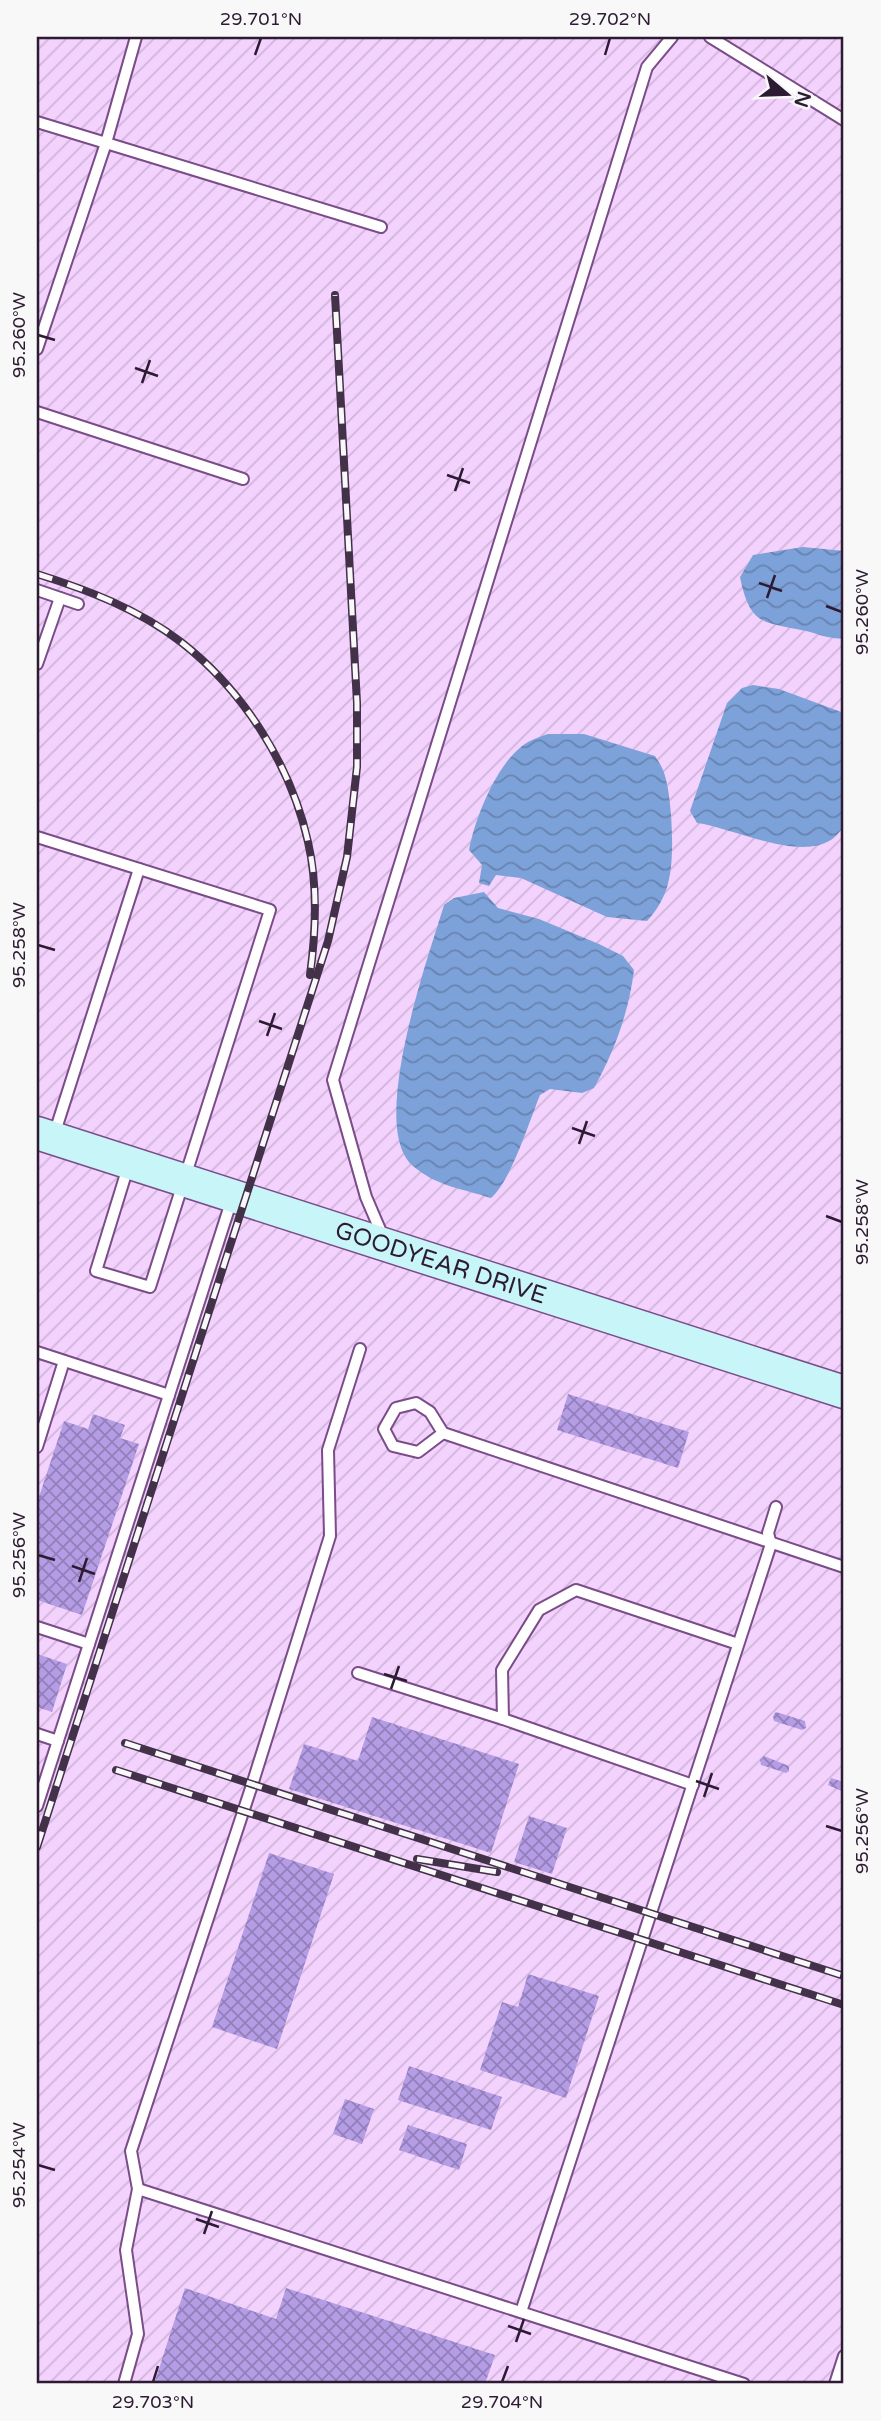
<svg xmlns="http://www.w3.org/2000/svg" width="881" height="2421" viewBox="0 0 881 2421" font-family="'Varela Round',sans-serif">
	<defs>
		<pattern id="industrial-furrows" width="10" height="10" patternUnits="userSpaceOnUse" patternTransform="scale(1.75)"><rect width="10" height="10" fill="#f3d2fe"/><path d="M-1 1l2-2M0 10L10 0M9 11l2-2" fill="none" stroke="#d1b4da"/></pattern>
		<pattern id="water-waves" width="16" height="10" patternUnits="userSpaceOnUse" patternTransform="scale(1.75)"><rect width="16" height="10" fill="#7da2d9"/><path d="M0 5q4-4 8 0t8 0" fill="none" stroke="#6783b1"/></pattern>
		<pattern id="building-cross-hatch" width="8" height="8" patternUnits="userSpaceOnUse" patternTransform="scale(1.75)"><rect width="8" height="8" fill="#b49de5"/><path d="M0 0l8 8M0 8l8-8" fill="none" stroke="#937fba"/></pattern>
	</defs>
	<rect width="100%" height="100%" fill="#f7e2fd"/>
	<!-- industrial -->
	<rect fill="url(#industrial-furrows)" x="37" y="37" width="807" height="2347"/>
	<!-- water -->
	<g fill="url(#water-waves)">
		<path d="M803 547 844 551V638C831 640 819 634 806 631 763 622 750 626 740 577L753 555Z"/>
		<path d="M753 685 779 689 844 713V825C820 873 737 828 697 823L690 811 727 703 742 688Z"/>
		<path d="M548 734H584L655 756C658 761 661 765 663 770 672 791 675 856 669 879 666 895 658 909 647 921L607 917 521 878 496 875 489 886 479 883 482 865 469 850C475 818 498 759 528 742 534 739 541 736 548 734Z"/>
		<path d="M484 892 498 908 539 919 599 944 623 956 634 970C629 1012 614 1052 594 1088L582 1093 550 1089 540 1095C529 1122 511 1181 491 1198 463 1189 436 1186 413 1166 367 1127 429 956 444 905L454 898Z"/>
	</g>
	<!-- building -->
	<g fill="url(#building-cross-hatch)">
		<polygon points="568,1394 689,1432 678,1468 557,1430"/>
		<polygon points="93,1414 125,1425 120,1438 139,1444 82,1615 37,1600 37,1503 64,1421 88,1429"/>
		<polygon points="37,1654 67,1664 52,1712 37,1707"/>
		<polygon points="776,1712 805,1721 806,1728 802,1730 774,1721 773,1716"/>
		<polygon points="372,1717 519,1764 491,1853 289,1789 304,1744 358,1761"/>
		<polygon points="764,1756 789,1766 789,1771 786,1773 761,1765 760,1760"/>
		<polygon points="831,1778 844,1782 844,1792 828,1785"/>
		<polygon points="529,1816 567,1828 552,1874 514,1862"/>
		<polygon points="269,1853 334,1874 277,2049 212,2027"/>
		<polygon points="528,1974 599,1996 566,2098 480,2070 502,2002 518,2007"/>
		<polygon points="409,2066 502,2097 491,2130 398,2100"/>
		<polygon points="345,2099 374,2109 362,2144 333,2134"/>
		<polygon points="408,2125 467,2144 459,2170 399,2150"/>
		<polygon points="185,2288 276,2319 286,2288 495,2355 485,2384 154,2384"/>
	</g>
	<g fill="none" stroke-linecap="round" stroke-linejoin="round">
		<defs>
			<g id="lane">
				<polyline points="710,37 844,120"/>
				<polyline points="37,122 106,143 136,37"/>
				<polyline points="37,349 106,143 381,227"/>
				<polyline points="37,412 243,479"/>
				<polyline points="37,590 78,604"/>
				<polyline points="37,664 60,598"/>
				<polyline points="37,837 270,910 150,1287 96,1271 128,1167"/>
				<polyline points="54,1135 139,869"/>
				<polyline points="384,1239 366,1197 333,1080 647,67 672,37"/>
				<polyline points="37,1352 169,1395"/>
				<polygon points="416,1403 430,1412 443,1433 418,1452 393,1446 384,1429 396,1408"/>
				<polyline points="443,1433 844,1567"/>
				<polyline points="37,1447 64,1361"/>
				<polyline points="37,1627 89,1644"/>
				<polyline points="358,1673 503,1719"/>
				<polyline points="37,1734 58,1741"/>
				<polyline points="693,1785 503,1719 502,1670 539,1610 576,1590 738,1644"/>
				<polyline points="37,1806 232,1199"/>
				<polyline points="138,2189 744,2384"/>
				<polyline points="521,2312 771,1544 768,1533 776,1507"/>
				<polyline points="124,2384 138,2334 126,2250 138,2189 131,2151 252,1785 330,1536 328,1450 360,1349"/>
				<polyline points="835,2384 844,2356"/>
			</g>
			<g id="secondary">
				<path id="s1" d="M37 1133 844 1392"/>
			</g>
		</defs>
		<!-- lane casing -->
		<use href="#lane" stroke="#7a4c88" stroke-width="14"/>
		<!-- secondary casing -->
		<use href="#secondary" stroke="#7a4c88" stroke-width="35"/>
		<!-- lane -->
		<use href="#lane" stroke="#fff" stroke-width="10"/>
		<!-- secondary -->
		<use href="#secondary" stroke="#c8f6f8" stroke-width="32"/>
		<defs>
			<g id="rail">
				<path d="M37 574C88 590 138 609 181 642 243 690 291 765 308 842 318 885 316 931 310 975"/>
				<polyline points="125,1743 844,1976"/>
				<polyline points="116,1770 844,2005"/>
				<polyline points="37,1847 328,941 347,857 357,767 357,703 335,295"/>
				<polyline points="417,1859 497,1872"/>
			</g>
		</defs>
		<!-- rail casing -->
		<use href="#rail" stroke="#433049" stroke-width="8"/>
		<!-- rail -->
		<use href="#rail" stroke="#f8f8f8" stroke-width="5" stroke-dasharray="16" stroke-linecap="butt"/>
	</g>
	<!-- ticks -->
	<path fill="none" stroke="#2d1a33" stroke-width="2.5" d="M255 55 261 38M605 55 610 38M38 335 55 340M135 368 158 376M142 383 150 360M447 475 470 483M455 491 463 468M759 583 782 591M767 598 775 575M826 606 842 612M38 945 55 950M259 1021 282 1029M267 1036 275 1013M572 1128 595 1136M579 1144 587 1121M826 1216 842 1222M38 1555 55 1560M72 1566 95 1574M79 1582 87 1558M384 1674 407 1681M391 1689 399 1666M696 1781 719 1789M704 1797 712 1773M826 1826 842 1831M38 2165 55 2170M196 2219 219 2227M204 2234 212 2211M508 2326 531 2334M516 2342 524 2319M153 2382 158 2366M502 2382 508 2366"/>
	<g text-anchor="middle" stroke-width="5" stroke-linejoin="round" paint-order="stroke">
		<!-- street labels -->
		<g font-size="24" fill="#2d1a33" stroke="#f8f8f8">
			<text dy="8" stroke="none"><textPath href="#s1" startOffset="424">GOODYEAR DRIVE</textPath></text>
		</g>
	</g>
	<!-- border -->
	<rect width="881" height="2421" fill="none" stroke="#f8f8f8" stroke-width="77"/>
	<!-- north arrow -->
	<g transform="translate(787 94) rotate(109)" stroke="#f8f8f8" stroke-width="5" paint-order="stroke">
	<path d="M0-5L12 26L0 18L-12 26Z" fill="#2d1a33"/>
	<text y="-10" font-size="19" font-weight="bold" text-anchor="middle" fill="#2d1a33">N</text>
	</g>
	<rect x="38" y="38" width="804" height="2344" fill="none" stroke="#2d1a33" stroke-width="2.5"/>
	<g font-size="18" text-anchor="middle" fill="#2d1a33">
		<text x="261" y="25">29.701°N</text>
		<text x="610" y="25">29.702°N</text>
		<text transform="translate(19 335) rotate(-90)" y="6">95.260°W</text>
		<text transform="translate(862 612) rotate(-90)" y="6">95.260°W</text>
		<text transform="translate(19 945) rotate(-90)" y="6">95.258°W</text>
		<text transform="translate(862 1222) rotate(-90)" y="6">95.258°W</text>
		<text transform="translate(19 1555) rotate(-90)" y="6">95.256°W</text>
		<text transform="translate(862 1831) rotate(-90)" y="6">95.256°W</text>
		<text transform="translate(19 2165) rotate(-90)" y="6">95.254°W</text>
		<text x="153" y="2408">29.703°N</text>
		<text x="502" y="2408">29.704°N</text>
	</g>
</svg>
